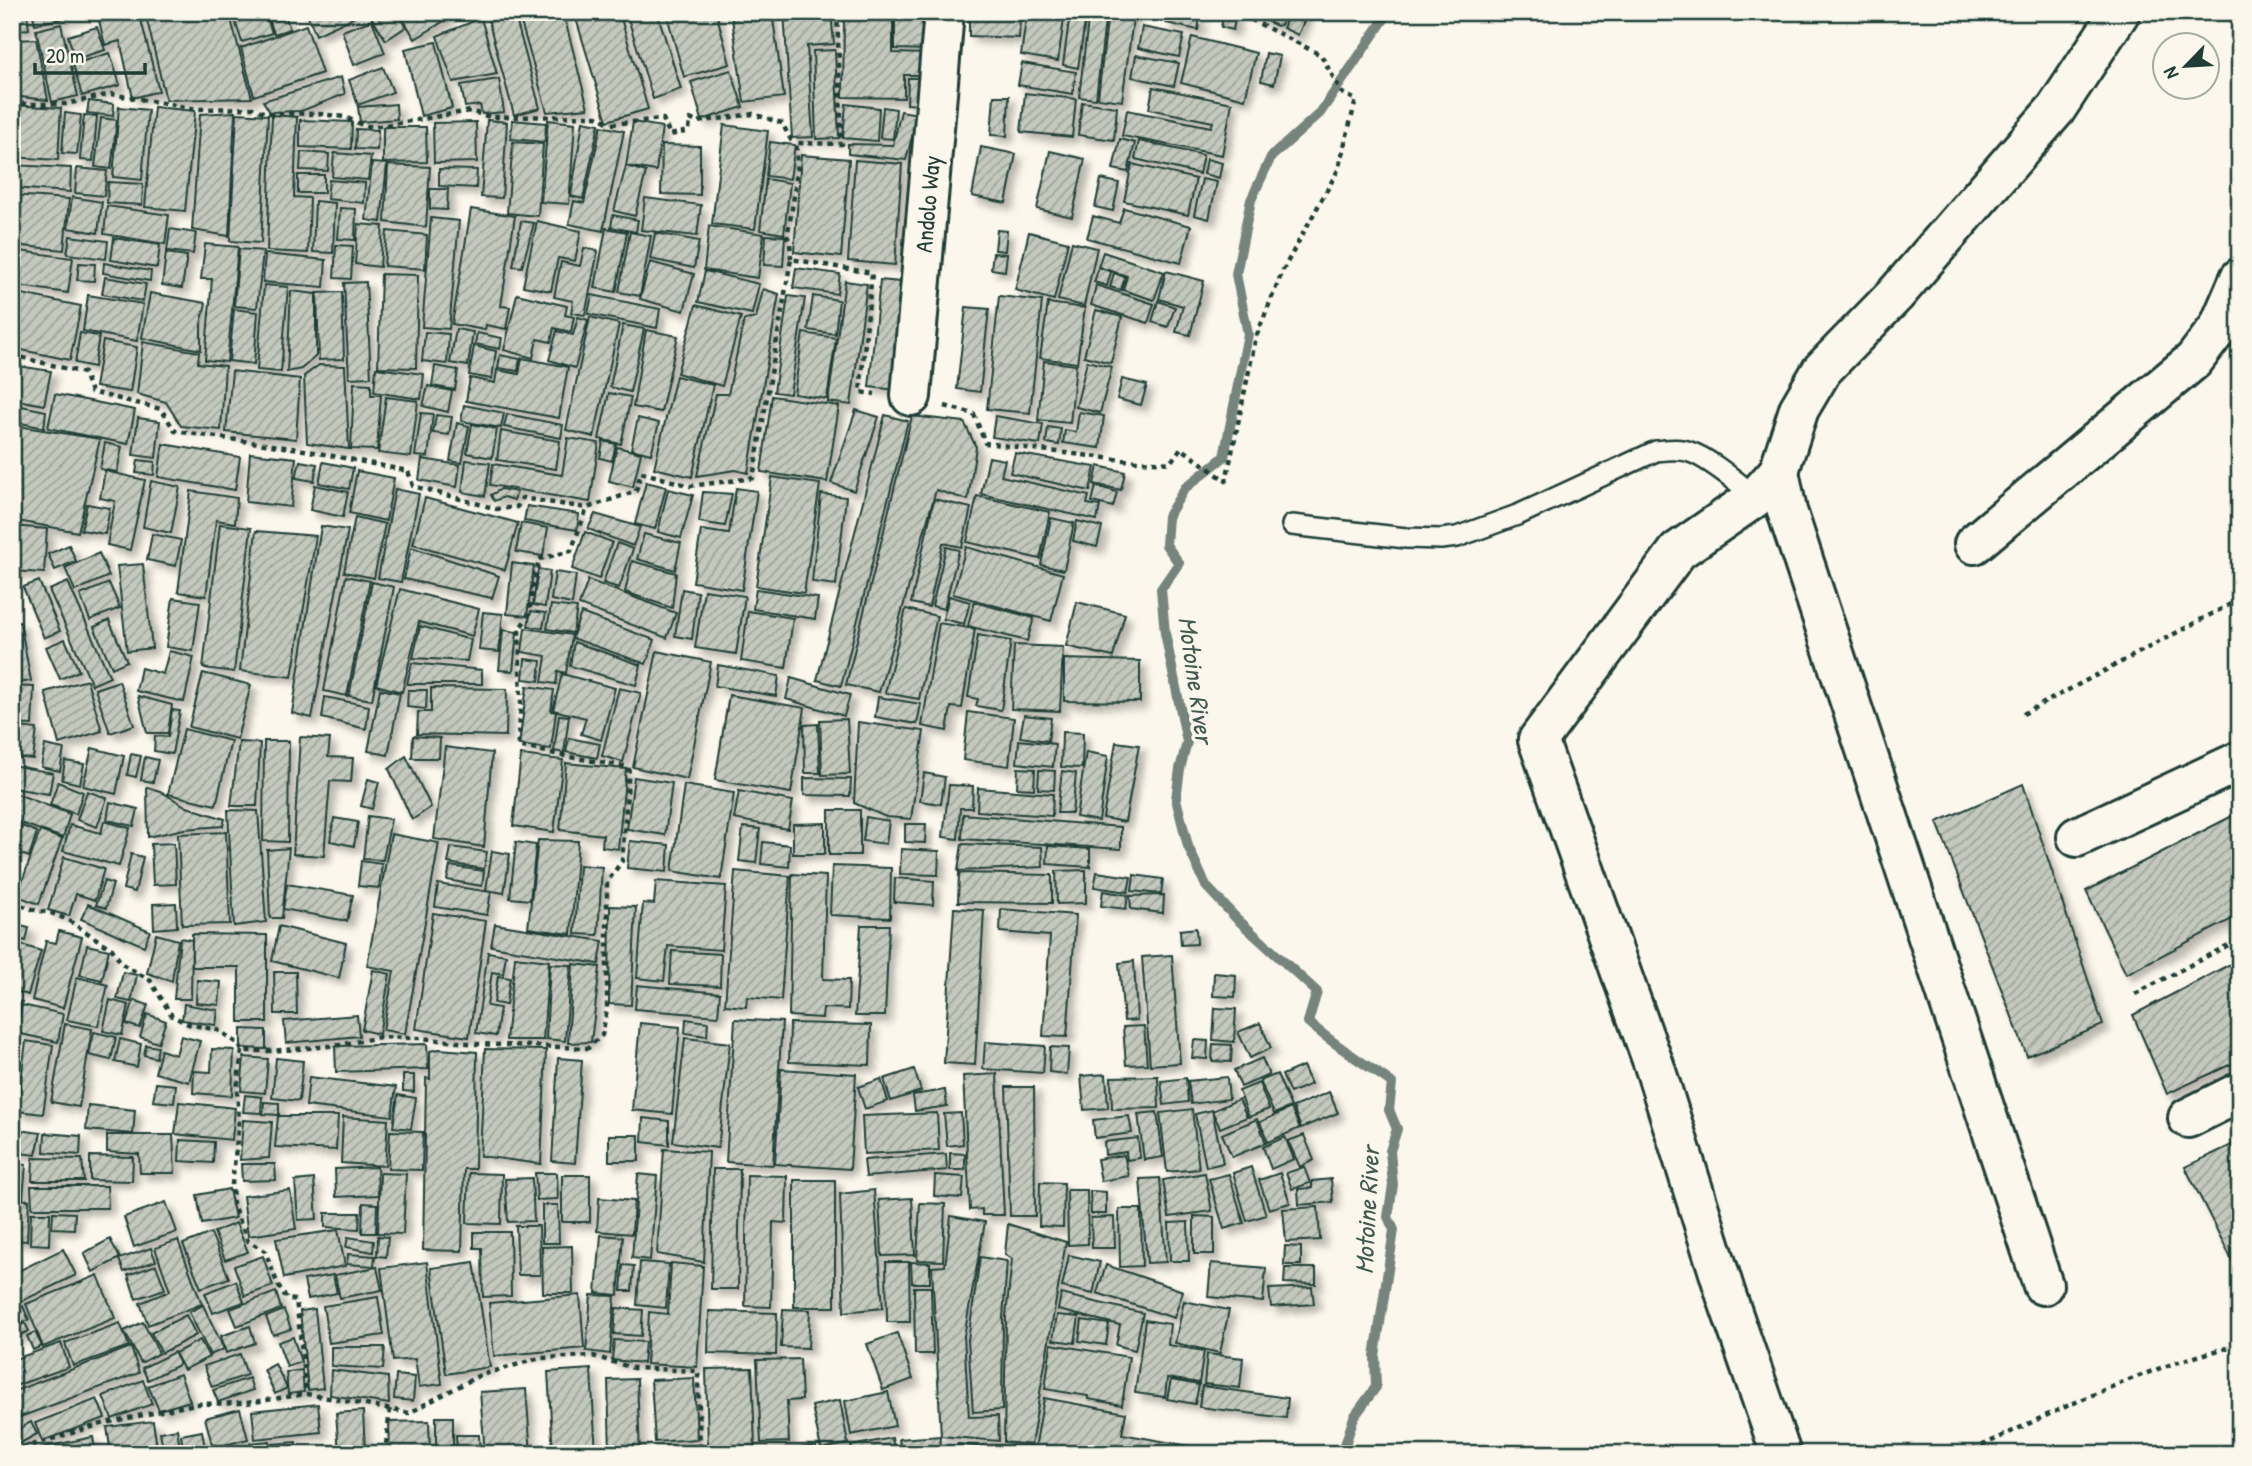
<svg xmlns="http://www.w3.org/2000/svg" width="2252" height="1466" viewBox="0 0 2252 1466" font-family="'Patrick Hand',sans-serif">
	<defs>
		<pattern id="building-hatch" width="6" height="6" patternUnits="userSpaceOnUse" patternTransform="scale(1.75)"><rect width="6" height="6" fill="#c4c9be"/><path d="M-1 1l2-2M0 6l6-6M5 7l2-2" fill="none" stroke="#9fa49b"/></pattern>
		<filter id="shadow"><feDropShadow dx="6" dy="6" stdDeviation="3.5" flood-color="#0004"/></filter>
	</defs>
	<rect width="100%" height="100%" fill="#fbf7ec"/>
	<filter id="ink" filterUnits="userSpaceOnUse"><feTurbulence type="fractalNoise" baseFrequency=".0143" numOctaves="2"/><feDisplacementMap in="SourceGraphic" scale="14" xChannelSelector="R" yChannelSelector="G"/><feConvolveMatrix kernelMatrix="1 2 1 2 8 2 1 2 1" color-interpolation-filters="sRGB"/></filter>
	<g filter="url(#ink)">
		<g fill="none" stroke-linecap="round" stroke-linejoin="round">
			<!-- stream -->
			<path stroke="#74847b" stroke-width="10" d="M1342 1454 1354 1417 1376 1387 1375 1356 1394 1230 1388 1217 1393 1185 1390 1151 1397 1129 1389 1110 1392 1083C1364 1063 1334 1045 1308 1022L1317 992 1236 918 1206 886 1188 846 1176 799 1180 769 1187 742 1165 633 1161 589 1179 563 1166 545 1168 516 1185 488 1224 457 1248 334 1236 274 1251 200 1271 157 1320 113 1389 12"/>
		</g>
		<!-- building -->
		<g fill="url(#building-hatch)" stroke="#1f3d34" stroke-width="2" filter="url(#shadow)">
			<polygon points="12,12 27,12 29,29 12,31"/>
			<polygon points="32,12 97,12 35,24"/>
			<polygon points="135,12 139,12 159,91 133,98 120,41 105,45 99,21"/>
			<polygon points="145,12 229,12 252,98 166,100"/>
			<polygon points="232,12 265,12 272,33 242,42"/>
			<polygon points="306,12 360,12 361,14 316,35"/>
			<polygon points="368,12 395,12 406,27 386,40"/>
			<polygon points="399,12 446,12 449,18 415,39"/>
			<polygon points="486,12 514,12 540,108 514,115"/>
			<polygon points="518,12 563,12 588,108 547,112"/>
			<polygon points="574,12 619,12 648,109 607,121"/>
			<polygon points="626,12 657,12 681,89 653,99"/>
			<polygon points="666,12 716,12 730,64 684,77"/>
			<polygon points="731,12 772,12 784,97 744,102"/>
			<polygon points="784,12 831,12 834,44 807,46 813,137 792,138"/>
			<polygon points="844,12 893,12 893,53 928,54 928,75 904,75 904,98 843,97"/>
			<polygon points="895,12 932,12 931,50 895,49"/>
			<polygon points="969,12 1020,15 1019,38 969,36"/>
			<polygon points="1027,12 1065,12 1058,61 1021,55"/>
			<polygon points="1089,12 1106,12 1096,99 1079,97"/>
			<polygon points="1108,12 1134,12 1122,101 1098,98"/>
			<polygon points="1168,12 1200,17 1198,30 1166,23"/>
			<polygon points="1224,12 1236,15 1233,30 1221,27"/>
			<polygon points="1247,12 1287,12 1281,25 1277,26"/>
			<polygon points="1290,12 1308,12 1298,35 1283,28"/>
			<polygon points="284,13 290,29 274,34 269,18"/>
			<polygon points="1070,13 1086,15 1078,68 1063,65"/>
			<polygon points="481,18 497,74 453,82 437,36"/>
			<polygon points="372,20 385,53 354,65 342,31"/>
			<polygon points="61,24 78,96 52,102 36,30"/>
			<polygon points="306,25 322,73 254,96 241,48"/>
			<polygon points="97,27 105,50 75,59 68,36"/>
			<polygon points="1142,27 1184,35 1179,57 1138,48"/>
			<polygon points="1192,37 1256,53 1245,99 1181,83"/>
			<polygon points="36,39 48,100 12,96 12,62 17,61 15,40"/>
			<polygon points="436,42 452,108 421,116 405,49"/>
			<polygon points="835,50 839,138 816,139 813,51"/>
			<polygon points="110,53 120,85 82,96 73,64"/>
			<polygon points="1266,53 1280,56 1274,84 1261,81"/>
			<polygon points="1136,55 1179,63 1174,86 1132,77"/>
			<polygon points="1022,63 1076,72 1073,94 1018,85"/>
			<polygon points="383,67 393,92 358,105 349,80"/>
			<polygon points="731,70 743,107 702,120 691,82"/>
			<polygon points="341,77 345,94 301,111 270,112 263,101"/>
			<polygon points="908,78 922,78 920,105 907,104"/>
			<polygon points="499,79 504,112 482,114 480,105 465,107 461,85"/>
			<polygon points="1153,87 1232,103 1222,155 1122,136 1127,110 1211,127 1213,122 1149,109"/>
			<polygon points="1025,93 1076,99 1072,137 1021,132"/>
			<polygon points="994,96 1009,96 1007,136 991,135"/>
			<polygon points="89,101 114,104 113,116 87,113"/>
			<polygon points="1082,102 1117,107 1114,140 1078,135"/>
			<polygon points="396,104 397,119 360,122 358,107"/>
			<polygon points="846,104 879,108 877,141 843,138"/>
			<polygon points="12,105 61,108 58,160 12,157"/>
			<polygon points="119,107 148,110 142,180 113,177"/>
			<polygon points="154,107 195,111 185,211 145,207"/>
			<polygon points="883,107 896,109 893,139 880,138"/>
			<polygon points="901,111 918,114 906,160 848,154 848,144 893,145"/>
			<polygon points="235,112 229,236 192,230 200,114"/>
			<polygon points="65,113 81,115 77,154 62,153"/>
			<polygon points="237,113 268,115 261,243 230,241"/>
			<polygon points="84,115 97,116 93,161 80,160"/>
			<polygon points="272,115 297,117 294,197 310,198 308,253 267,251"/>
			<polygon points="101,118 117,120 111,169 95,167"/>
			<polygon points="300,120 352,122 351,149 300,147"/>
			<polygon points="487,120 507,122 502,198 481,197"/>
			<polygon points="512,120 546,123 545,142 511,139"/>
			<polygon points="548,120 575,123 569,204 541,202"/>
			<polygon points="583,121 599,124 583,199 571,196"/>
			<polygon points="476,122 477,162 434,163 433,123"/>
			<polygon points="633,122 662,127 656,171 626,166"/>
			<polygon points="724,125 768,131 755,229 712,224"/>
			<polygon points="601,126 624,131 603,231 569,224 574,201 584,203"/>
			<polygon points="383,127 426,127 427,162 383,163"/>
			<polygon points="356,129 378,130 377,150 355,149"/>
			<polygon points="1120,139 1135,143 1128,172 1113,169"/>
			<polygon points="1139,141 1203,155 1199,174 1135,159"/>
			<polygon points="513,142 543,144 538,216 507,213"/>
			<polygon points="770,142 795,145 790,179 766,176"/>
			<polygon points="662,145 700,146 700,195 661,194"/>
			<polygon points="981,147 1016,154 1006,203 972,196"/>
			<polygon points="1050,151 1085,159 1072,217 1037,209"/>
			<polygon points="301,152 329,154 328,171 300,170"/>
			<polygon points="334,153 371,156 368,180 332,177"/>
			<polygon points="801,155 849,159 841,257 794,252"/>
			<polygon points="1207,159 1222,163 1219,178 1204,174"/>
			<polygon points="855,160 902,164 895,265 848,261"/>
			<polygon points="372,163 387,164 381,222 366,220"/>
			<polygon points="1132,164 1196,179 1188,215 1124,201"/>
			<polygon points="12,165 71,168 70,192 12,188"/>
			<polygon points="388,165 430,167 426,227 385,222"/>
			<polygon points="626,166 646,172 635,216 614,211"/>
			<polygon points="77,168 107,171 104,196 75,193"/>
			<polygon points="439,169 477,170 476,188 439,186"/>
			<rect x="298" y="175" width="26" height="18"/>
			<polygon points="766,179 790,183 784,234 760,230"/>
			<polygon points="1101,179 1119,183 1113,211 1095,207"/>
			<polygon points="1202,179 1217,182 1209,219 1194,215"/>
			<polygon points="329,180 365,183 364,203 327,199"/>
			<polygon points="108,182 143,184 142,205 107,203"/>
			<polygon points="430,189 448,189 447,210 430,209"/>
			<polygon points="12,195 69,199 64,250 12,245"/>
			<polygon points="72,197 102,202 98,233 68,228"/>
			<polygon points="645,198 701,205 697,236 641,230"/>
			<polygon points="315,201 335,203 333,253 313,252"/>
			<polygon points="107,206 169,215 165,244 104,234"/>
			<polygon points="340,208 356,209 355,240 338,239"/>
			<polygon points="1124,208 1191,226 1181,263 1087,238 1093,216 1119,223"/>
			<polygon points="471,209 515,216 501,306 510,307 506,329 486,325 485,330 452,324"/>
			<polygon points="613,215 638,220 636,232 611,227"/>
			<polygon points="431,218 459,221 449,329 422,327"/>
			<polygon points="521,221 534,223 522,267 513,266"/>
			<polygon points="537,221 581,231 575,261 558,258 551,291 523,286"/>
			<polygon points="358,224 383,226 380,267 355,264"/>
			<polygon points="709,226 764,234 758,278 704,270"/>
			<polygon points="606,228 627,232 616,292 595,288"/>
			<polygon points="170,229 196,233 193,254 167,251"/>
			<polygon points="997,230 1007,231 1005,251 995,250"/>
			<polygon points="387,231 427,235 425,269 384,266"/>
			<polygon points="630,232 651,236 640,296 619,292"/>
			<polygon points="1029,232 1068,242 1054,300 1015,290"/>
			<polygon points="655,233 699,241 694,268 650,259"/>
			<polygon points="766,235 785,236 783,266 764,265"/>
			<polygon points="70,236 108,241 106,259 67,254"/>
			<polygon points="114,238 160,245 157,268 111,260"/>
			<polygon points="1072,242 1097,248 1084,306 1058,300"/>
			<polygon points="205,244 238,247 227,362 205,360 212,279 201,279"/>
			<polygon points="336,245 353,246 351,279 334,278"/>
			<polygon points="584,248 598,251 585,315 571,313 573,301 554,297 561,262 580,266"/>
			<polygon points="239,249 263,251 257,308 234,306"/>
			<polygon points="12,250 73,258 68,293 12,285"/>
			<polygon points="1103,252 1164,272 1154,300 1123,290 1127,276 1098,267"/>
			<polygon points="166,253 187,256 182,288 162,285"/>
			<polygon points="993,253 1007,254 1005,271 991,269"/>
			<polygon points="265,254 326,260 324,287 263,282"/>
			<polygon points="650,262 694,274 684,311 640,299"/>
			<polygon points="79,263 95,264 94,281 77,280"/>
			<polygon points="104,263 151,271 150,281 103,273"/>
			<polygon points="1099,267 1111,272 1107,286 1094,282"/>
			<polygon points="796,268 840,274 837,294 793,288"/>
			<polygon points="705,271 759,284 752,314 698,302"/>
			<polygon points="1166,271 1204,281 1190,335 1176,332 1183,306 1159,299"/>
			<polygon points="1114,273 1125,277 1121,290 1110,287"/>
			<polygon points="381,274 418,275 416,368 378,367"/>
			<polygon points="105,277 146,284 143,301 102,294"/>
			<polygon points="880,280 910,283 898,390 869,387"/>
			<polygon points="845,281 867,284 851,405 828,402"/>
			<polygon points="366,282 371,377 349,378 344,283"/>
			<polygon points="264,285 288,287 281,372 257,370"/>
			<polygon points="1096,285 1154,304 1148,323 1091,305"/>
			<polygon points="763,289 779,294 748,473 735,470 697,476 716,394 728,394 744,320 756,318"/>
			<polygon points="291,291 316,294 316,356 301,369 287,372"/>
			<polygon points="12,292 81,306 70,360 12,348"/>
			<polygon points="342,292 344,359 319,360 317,293"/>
			<polygon points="150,293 206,303 201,324 201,350 142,338"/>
			<polygon points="517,294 567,306 565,315 574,317 571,332 554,328 551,342 537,339 533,358 504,350"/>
			<polygon points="88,295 143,304 137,341 83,331"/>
			<polygon points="592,295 660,309 657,328 588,314"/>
			<polygon points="788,296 805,298 790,394 774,392"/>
			<polygon points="813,296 839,300 835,334 808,330"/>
			<polygon points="999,296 1042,301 1030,413 987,409"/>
			<polygon points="1158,301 1175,307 1168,327 1152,322"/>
			<polygon points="1048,303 1085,308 1077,363 1040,358"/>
			<polygon points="696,305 741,317 722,386 677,373"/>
			<polygon points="966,307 989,309 980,392 957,389"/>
			<polygon points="234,309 258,312 254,364 229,361"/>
			<polygon points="1096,310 1122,317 1111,363 1084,356"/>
			<polygon points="578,317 588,320 575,368 549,360 557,331 573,335"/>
			<polygon points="590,317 619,324 594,437 566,430"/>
			<polygon points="623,325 644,329 630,392 610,387"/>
			<polygon points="456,329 473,332 468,366 450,363"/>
			<polygon points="646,330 678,336 661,412 633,407"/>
			<polygon points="425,332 449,334 447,364 422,361"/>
			<polygon points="80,333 99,336 94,367 75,363"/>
			<polygon points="477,333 502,338 500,349 475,344"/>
			<polygon points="803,333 836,338 827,399 794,394"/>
			<polygon points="103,341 137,347 130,392 95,387"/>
			<polygon points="143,342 199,352 198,363 225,366 221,430 181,426 166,402 137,394"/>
			<polygon points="474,346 496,351 492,379 469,375"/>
			<polygon points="500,355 520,359 518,371 498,368"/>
			<polygon points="522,358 568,367 559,418 466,401 470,378 495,383 497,370 519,374"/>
			<polygon points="1044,361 1076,365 1070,423 1038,420"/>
			<polygon points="1087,361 1112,367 1100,413 1076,407"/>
			<polygon points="12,365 51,371 44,405 12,399"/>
			<polygon points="319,365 345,366 349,449 307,443 304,376"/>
			<polygon points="435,366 458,370 455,390 432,386"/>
			<polygon points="376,368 424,374 421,399 374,392"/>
			<polygon points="232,371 300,379 296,439 226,432"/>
			<polygon points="676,376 713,385 692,477 654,468"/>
			<polygon points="1122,379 1147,385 1141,405 1117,399"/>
			<polygon points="354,383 371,384 371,395 381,395 377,450 351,449"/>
			<polygon points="428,386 452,391 448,412 423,406"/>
			<polygon points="609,393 631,397 621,444 599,439"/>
			<polygon points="55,394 135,410 128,444 48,428"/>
			<polygon points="772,396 839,406 827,482 761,472"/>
			<polygon points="386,397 418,401 411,457 378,453"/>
			<polygon points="12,404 46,411 44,428 12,421"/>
			<polygon points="464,405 504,413 501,428 461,421"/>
			<polygon points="856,410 879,417 854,491 831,483"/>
			<polygon points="1079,412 1104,416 1100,448 1063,443 1065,430 1076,432"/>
			<polygon points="421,413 433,414 428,457 415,456"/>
			<polygon points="507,414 563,425 561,438 504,427"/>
			<polygon points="436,415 452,417 449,435 433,433"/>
			<polygon points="885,415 908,421 841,686 817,680"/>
			<polygon points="912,416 964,422 976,447 968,500 936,490 879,692 846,685"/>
			<polygon points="995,416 1043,424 1040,444 992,437"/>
			<polygon points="138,418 160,421 156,458 133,455"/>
			<polygon points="638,418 659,423 651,454 631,449"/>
			<polygon points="457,423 469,426 462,463 450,461"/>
			<polygon points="472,424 497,429 492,458 467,453"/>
			<polygon points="18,426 100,439 78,532 12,520 12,452"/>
			<polygon points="1048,427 1061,429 1059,445 1046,443"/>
			<polygon points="501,431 560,441 556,469 497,460"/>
			<polygon points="568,438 599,443 590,502 490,485 493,464 562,475"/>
			<polygon points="603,441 616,444 612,461 600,458"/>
			<polygon points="105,443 122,447 117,472 100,469"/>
			<polygon points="163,444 240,457 235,490 158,477"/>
			<polygon points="617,447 641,453 633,487 609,481"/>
			<polygon points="250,453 296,458 291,507 246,502"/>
			<polygon points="1015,453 1095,467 1090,491 1010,473"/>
			<polygon points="989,457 1005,460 1001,476 1089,496 1087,504 1100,506 1097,520 981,494"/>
			<polygon points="422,459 460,465 457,487 419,480"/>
			<polygon points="138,460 155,462 154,475 136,473"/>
			<polygon points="466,460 490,463 485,496 462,492"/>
			<polygon points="300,461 317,464 314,481 296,478"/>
			<polygon points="323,462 353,468 349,489 319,483"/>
			<polygon points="1098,466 1125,472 1121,490 1094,484"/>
			<polygon points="105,471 145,480 130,550 107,545 115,501 100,498"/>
			<polygon points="357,471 394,478 386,521 349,513"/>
			<polygon points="772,477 820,484 804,593 756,586"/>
			<polygon points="151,481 180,487 171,533 143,527"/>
			<polygon points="646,482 666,487 655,529 635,524"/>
			<polygon points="315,485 348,492 343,517 310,510"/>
			<polygon points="1096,486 1117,492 1113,507 1092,502"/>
			<polygon points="736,488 757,491 742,590 693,582 701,530 729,534"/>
			<polygon points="395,489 419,494 401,582 378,578"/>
			<polygon points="501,489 517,492 514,500 504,497 494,501 491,495"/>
			<polygon points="668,489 693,495 681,538 658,532"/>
			<polygon points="191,491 237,498 235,523 216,520 206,596 178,592"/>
			<polygon points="703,492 732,494 725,526 699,522"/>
			<polygon points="821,494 846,497 836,585 812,582"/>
			<polygon points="977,496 1050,512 1040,559 967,542"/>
			<polygon points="425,498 518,523 505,570 413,544"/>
			<polygon points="934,499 971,508 962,547 943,543 929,607 911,603"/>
			<polygon points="87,504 110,508 105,534 81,530"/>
			<polygon points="527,506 579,514 577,530 524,521"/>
			<polygon points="595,514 640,527 633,546 588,529"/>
			<polygon points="355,517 385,524 374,578 344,572"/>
			<polygon points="1051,518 1074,523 1064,570 1041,565"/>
			<polygon points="1077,521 1102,527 1097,547 1073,541"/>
			<polygon points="521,523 548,528 543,556 516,552"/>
			<polygon points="220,524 251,528 234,672 203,668"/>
			<polygon points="12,526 47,529 44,573 12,571"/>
			<polygon points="321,526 348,530 312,718 292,713"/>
			<polygon points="256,531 316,536 292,677 240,671"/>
			<polygon points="585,532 612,542 599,579 572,569"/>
			<polygon points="152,534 181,540 176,566 147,560"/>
			<polygon points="644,534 681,543 675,570 637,559"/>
			<polygon points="617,543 633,549 619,588 603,583"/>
			<polygon points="69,545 76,561 55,570 48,554"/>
			<polygon points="411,547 499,576 492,598 404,579"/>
			<polygon points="946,547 959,550 944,609 932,606"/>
			<polygon points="966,547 1063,574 1051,621 953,594"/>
			<polygon points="99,553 109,576 75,591 65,568"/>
			<polygon points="632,561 676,573 672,608 625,592"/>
			<polygon points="512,563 534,566 527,616 507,614"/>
			<polygon points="143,564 152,648 127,651 117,566"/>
			<polygon points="538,569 550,571 545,607 533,605"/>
			<polygon points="555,572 576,575 572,604 551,600"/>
			<polygon points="346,576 370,581 347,696 324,691"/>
			<polygon points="588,580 676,613 667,638 579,605"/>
			<polygon points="39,581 60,631 44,638 23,587"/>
			<polygon points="68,582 110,677 92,685 49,590"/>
			<polygon points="372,582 394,587 372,700 349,696"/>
			<polygon points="109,583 120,608 90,620 80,595"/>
			<polygon points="400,589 479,609 472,636 419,622 402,692 376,685"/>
			<polygon points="682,589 698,592 692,639 675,636"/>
			<polygon points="756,589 818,598 815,619 753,609"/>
			<polygon points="704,590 745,596 736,654 695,648"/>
			<polygon points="949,596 970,602 964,624 943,619"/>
			<polygon points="173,598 200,602 193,651 166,647"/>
			<polygon points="974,602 1034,618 1027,641 968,626"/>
			<polygon points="1077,602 1125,614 1113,657 1066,646"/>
			<polygon points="551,605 577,608 573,633 547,629"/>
			<polygon points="906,609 937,616 919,699 885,693"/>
			<polygon points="531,611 546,613 543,628 528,626"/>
			<polygon points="748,611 793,618 786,668 741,661"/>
			<polygon points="483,612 503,614 499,652 479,650"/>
			<polygon points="581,613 655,640 646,664 572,638"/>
			<polygon points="109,620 127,661 112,668 94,627"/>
			<polygon points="20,622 31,681 12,684 12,623"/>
			<polygon points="939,623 975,629 962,708 951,707 947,731 922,726"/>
			<polygon points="420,626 471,640 467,661 413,658"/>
			<polygon points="525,628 572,635 566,673 558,671 556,684 542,682 546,656 522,652"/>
			<polygon points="503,630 517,632 513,671 499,670"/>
			<polygon points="978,635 1011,641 1001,710 976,706 978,699 968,697"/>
			<polygon points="65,639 79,671 60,679 46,647"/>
			<polygon points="574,642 641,665 636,685 570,666"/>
			<polygon points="1014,645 1063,647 1060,711 1011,709"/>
			<polygon points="169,651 194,657 184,702 136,691 141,668 163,674"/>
			<polygon points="657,651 711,662 687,779 633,767"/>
			<polygon points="525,659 541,661 539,681 523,679"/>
			<polygon points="1064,659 1140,661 1140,702 1064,701"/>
			<polygon points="412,663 482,670 482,684 407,684"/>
			<polygon points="718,665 779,676 776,696 715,686"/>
			<polygon points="203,673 251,685 237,739 189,727"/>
			<polygon points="562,674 615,688 601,740 581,734 586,718 553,710"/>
			<polygon points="791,678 850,695 844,716 786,699"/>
			<polygon points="87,680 102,731 59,744 45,692"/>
			<polygon points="119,681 134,725 110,733 95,689"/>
			<polygon points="12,686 34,687 32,725 12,724"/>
			<polygon points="527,686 554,690 551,711 556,712 551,749 519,745"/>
			<polygon points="431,688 507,689 506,736 417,734 418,712 431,712"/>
			<polygon points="619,688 641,693 623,762 602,756"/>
			<polygon points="380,689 400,693 388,755 368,751"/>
			<polygon points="408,690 427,690 426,709 407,707"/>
			<polygon points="729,695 805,708 791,793 715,780"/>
			<polygon points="138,696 172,705 168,733 147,733"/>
			<polygon points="325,697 369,706 366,729 322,718"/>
			<polygon points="878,697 921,704 917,724 875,717"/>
			<polygon points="172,710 180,711 172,754 154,751 155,736 168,737"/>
			<polygon points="968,712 1014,718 1009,766 963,760"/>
			<polygon points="559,715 569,716 564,753 554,751"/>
			<polygon points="1024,715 1051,718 1048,741 1020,737"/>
			<polygon points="847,719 850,774 822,775 820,720"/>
			<polygon points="858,722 924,731 911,819 886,817 854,803"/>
			<polygon points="818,724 820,773 805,773 804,725"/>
			<polygon points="12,726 37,729 33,759 12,757"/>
			<polygon points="184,729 231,741 216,805 168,794"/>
			<polygon points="1062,732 1083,733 1082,768 1061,767"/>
			<polygon points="413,736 440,738 439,758 412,758"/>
			<polygon points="300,737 330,739 328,757 353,758 351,782 330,781 324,856 293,854"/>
			<polygon points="569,738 600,744 597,758 566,752"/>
			<polygon points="1019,740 1055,744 1053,767 1017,763"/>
			<polygon points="264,741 289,741 288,842 263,841"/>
			<polygon points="239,742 260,743 257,806 231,806"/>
			<polygon points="1116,742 1139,745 1125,822 1103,818"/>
			<polygon points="45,745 64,749 60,771 41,767"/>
			<polygon points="445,747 492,753 484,847 434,839"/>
			<polygon points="92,748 124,756 116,794 83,786"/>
			<polygon points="1086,752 1108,756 1099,821 1076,817"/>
			<polygon points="131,754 141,756 136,777 127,775"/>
			<polygon points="521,755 563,760 554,832 513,826"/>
			<polygon points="406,756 431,807 412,820 389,769"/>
			<polygon points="145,757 158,760 153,782 141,780"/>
			<polygon points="65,761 84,764 80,784 62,780"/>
			<polygon points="566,763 626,769 618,849 602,847 603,835 560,830"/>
			<polygon points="12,765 53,773 49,794 12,788"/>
			<polygon points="1018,768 1035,769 1034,789 1017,788"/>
			<polygon points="1039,770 1055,771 1054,790 1038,789"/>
			<polygon points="1062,771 1076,773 1072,813 1057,813"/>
			<polygon points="924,773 945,777 941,804 920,801"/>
			<polygon points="634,777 672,783 665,835 627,829"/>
			<polygon points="804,778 851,779 850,796 804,795"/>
			<polygon points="368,779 379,782 372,809 361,806"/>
			<polygon points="58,782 83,792 76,814 50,805"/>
			<polygon points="2023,784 2103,1025 2027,1056 1937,822"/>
			<polygon points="684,785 734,793 721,879 672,871"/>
			<polygon points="949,785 973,786 972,808 960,808 958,839 943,837"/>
			<polygon points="147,787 160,791 187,807 225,819 223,826 184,829 148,837"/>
			<polygon points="978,788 1053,794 1052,816 977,811"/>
			<polygon points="87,791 107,798 97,827 77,820"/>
			<polygon points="739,791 793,801 788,829 734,819"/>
			<polygon points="12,792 70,814 63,838 12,820"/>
			<polygon points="110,802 138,809 134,826 107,820"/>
			<polygon points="228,810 258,811 266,922 234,926"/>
			<rect x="829" y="810" width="31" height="45"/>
			<polygon points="2240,812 2240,915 2126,974 2086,891"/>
			<polygon points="963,814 1121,827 1121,849 962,839"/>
			<polygon points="368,816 391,819 383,860 363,859"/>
			<polygon points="866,817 889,821 886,844 863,841"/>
			<polygon points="334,818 358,822 354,846 330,841"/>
			<polygon points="104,821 130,828 119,866 63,851 70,825 101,833"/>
			<polygon points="825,823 825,854 793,854 793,824"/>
			<polygon points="905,824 926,824 925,843 905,842"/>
			<polygon points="22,826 37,832 29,857 13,851"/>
			<polygon points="743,827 760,829 756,863 739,861"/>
			<polygon points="40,831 62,839 39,904 17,896"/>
			<polygon points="226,832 230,924 182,925 178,834"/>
			<polygon points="391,834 439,843 405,1034 383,1030 394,971 367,966"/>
			<polygon points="538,840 578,841 571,934 528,928"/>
			<polygon points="630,841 669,845 667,872 627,868"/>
			<polygon points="516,842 536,845 530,900 510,898"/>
			<polygon points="763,842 790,845 789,867 761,864"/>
			<polygon points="174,843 176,884 153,885 151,844"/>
			<polygon points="962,844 1042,847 1043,867 958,871"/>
			<polygon points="1048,846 1090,849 1090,867 1047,864"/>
			<polygon points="451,847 487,852 484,869 448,863"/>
			<polygon points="289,848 282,918 270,918 267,850"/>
			<polygon points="901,849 939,851 938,875 900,874"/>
			<polygon points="492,851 510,854 504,893 486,890"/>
			<polygon points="131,854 143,857 135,892 123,889"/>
			<polygon points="64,857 104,869 95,900 76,894 69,916 48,910"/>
			<polygon points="361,861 382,864 379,888 358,886"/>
			<polygon points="579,865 602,867 598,935 575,934"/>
			<polygon points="450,866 484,871 482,886 447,880"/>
			<polygon points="832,866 891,868 890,918 830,915"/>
			<polygon points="1086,870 1086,903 1057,904 1056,871"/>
			<polygon points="735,871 790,876 781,1000 747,997 746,1007 725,1005"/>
			<polygon points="1097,872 1131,877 1128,892 1094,887"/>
			<polygon points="959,873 1052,875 1052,903 958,902"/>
			<polygon points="792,874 826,876 823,979 849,980 848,1009 823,1008 822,1018 789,1016"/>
			<polygon points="1134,875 1163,879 1161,894 1132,891"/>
			<polygon points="895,878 934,881 933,905 894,902"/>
			<polygon points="104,881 113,884 106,908 96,905"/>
			<polygon points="656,881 726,886 721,950 668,946 664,981 637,978 643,903 654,904"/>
			<polygon points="287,884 353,895 347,921 283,909"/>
			<polygon points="438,884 491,892 487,915 435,907"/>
			<polygon points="1103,891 1128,895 1126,909 1101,906"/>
			<polygon points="1164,895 1163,913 1131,909 1130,896"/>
			<polygon points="176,903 177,927 154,929 153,904"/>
			<polygon points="88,904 150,931 144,946 81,919"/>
			<polygon points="610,906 636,907 631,1005 609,1004"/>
			<polygon points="954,908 984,910 975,1065 944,1063"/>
			<polygon points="1001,909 1076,915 1067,1037 1043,1036 1050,936 1000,932"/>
			<polygon points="433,913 486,921 469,1037 416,1029"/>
			<polygon points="12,924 29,928 26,941 12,937"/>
			<polygon points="495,924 603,941 599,964 491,946"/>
			<polygon points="861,925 889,925 885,1016 855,1016"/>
			<polygon points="279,926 346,943 339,978 272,961"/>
			<polygon points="1196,928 1197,944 1181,945 1180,930"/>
			<polygon points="59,931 82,937 63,1008 32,1000 46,941 56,943"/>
			<polygon points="156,934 178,940 172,981 147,973"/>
			<polygon points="192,934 267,935 267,1022 239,1022 239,967 192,967"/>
			<polygon points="180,938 192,940 191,999 174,999"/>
			<polygon points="12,942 41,951 28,995 12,990"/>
			<polygon points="87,945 109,950 102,980 80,975"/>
			<polygon points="672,951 721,954 720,986 670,984"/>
			<polygon points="488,952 506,955 503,974 492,972 487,1006 500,1008 496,1036 476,1033"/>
			<polygon points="1172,955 1180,1063 1150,1065 1142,957"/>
			<polygon points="515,957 549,961 543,1040 506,1040"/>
			<polygon points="2240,959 2240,1060 2167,1094 2133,1015"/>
			<polygon points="1134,961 1137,1020 1124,1021 1119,963"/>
			<polygon points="550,964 571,965 565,1041 546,1039"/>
			<polygon points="573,964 600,967 591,1042 568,1043"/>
			<polygon points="373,970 390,974 379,1034 362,1030"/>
			<polygon points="123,972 137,975 131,1002 117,999"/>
			<polygon points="274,972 296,972 297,1014 275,1014"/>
			<polygon points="1214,973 1236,975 1235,997 1213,996"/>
			<polygon points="498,976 510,978 506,1005 494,1003"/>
			<polygon points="77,977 108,985 98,1026 67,1020"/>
			<polygon points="197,980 221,982 219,1005 196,1003"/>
			<polygon points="637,985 720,993 718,1016 635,1009"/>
			<polygon points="12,1000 22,1002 14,1031 12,1031"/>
			<polygon points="110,1000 129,1005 122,1035 103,1031"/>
			<polygon points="134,1000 148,1005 140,1028 126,1024"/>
			<polygon points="184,1004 218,1010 216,1025 182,1020"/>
			<polygon points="22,1005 63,1014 58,1042 16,1033"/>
			<polygon points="1215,1008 1236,1009 1234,1042 1213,1040"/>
			<polygon points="147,1014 166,1021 158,1043 140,1037"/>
			<polygon points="357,1015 359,1036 286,1043 284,1021"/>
			<polygon points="686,1019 708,1022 707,1036 685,1033"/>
			<polygon points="735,1019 782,1022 773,1165 726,1162"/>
			<polygon points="640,1023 680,1027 672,1114 632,1110"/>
			<polygon points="790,1023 871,1025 870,1065 789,1062"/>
			<polygon points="1260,1023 1271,1048 1250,1058 1238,1032"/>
			<polygon points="65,1024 92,1029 79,1107 51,1102"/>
			<polygon points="1144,1026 1147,1064 1126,1065 1123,1027"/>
			<polygon points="241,1029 266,1030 266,1049 241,1048"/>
			<polygon points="94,1032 116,1037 111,1060 89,1055"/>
			<polygon points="181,1036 200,1041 189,1082 155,1073 161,1050 176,1055"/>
			<polygon points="685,1038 730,1043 718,1148 673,1142"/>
			<polygon points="120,1039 141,1044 137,1067 115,1062"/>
			<polygon points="1194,1040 1208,1041 1207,1059 1192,1058"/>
			<polygon points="26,1041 53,1045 43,1114 17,1111"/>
			<polygon points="985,1042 1045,1046 1043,1073 983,1069"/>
			<polygon points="427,1044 428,1069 336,1072 335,1046"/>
			<polygon points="1213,1044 1232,1045 1231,1062 1212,1061"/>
			<polygon points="146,1045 158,1047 156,1058 144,1055"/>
			<polygon points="1050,1047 1069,1048 1067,1074 1049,1072"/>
			<polygon points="212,1049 234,1050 232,1096 193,1093 194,1071 211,1072"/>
			<polygon points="439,1049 477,1052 475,1169 464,1169 462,1251 423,1250 426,1078 430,1079 430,1051"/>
			<polygon points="485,1049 546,1050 541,1164 480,1156"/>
			<polygon points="244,1057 268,1059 265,1093 241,1091"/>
			<polygon points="276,1058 303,1061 299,1101 272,1098"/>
			<polygon points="558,1058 582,1060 575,1163 552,1161"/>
			<polygon points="1262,1058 1269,1075 1241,1087 1234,1070"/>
			<polygon points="12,1066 21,1069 13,1102 12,1101"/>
			<polygon points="1303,1066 1311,1084 1290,1093 1282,1075"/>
			<polygon points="781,1069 856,1074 850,1169 775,1164"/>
			<polygon points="914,1069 921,1091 891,1101 884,1079"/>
			<polygon points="997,1074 1004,1215 982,1215 982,1209 970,1210 963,1076"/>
			<polygon points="1106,1074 1108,1108 1084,1110 1081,1076"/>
			<polygon points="1277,1074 1291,1107 1274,1114 1260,1081"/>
			<polygon points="403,1075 414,1075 414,1092 403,1091"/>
			<polygon points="1158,1076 1159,1108 1112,1109 1111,1077"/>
			<polygon points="309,1077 396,1087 392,1116 306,1106"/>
			<polygon points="1227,1077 1229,1099 1191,1104 1188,1081"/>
			<polygon points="1186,1078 1188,1102 1164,1105 1161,1081"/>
			<polygon points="881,1079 888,1101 865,1109 858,1087"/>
			<polygon points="156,1083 176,1085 174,1103 153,1101"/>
			<polygon points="1259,1083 1269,1109 1249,1117 1239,1091"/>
			<polygon points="1006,1087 1034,1087 1035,1216 1010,1216"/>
			<polygon points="945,1090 947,1106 915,1111 913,1095"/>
			<polygon points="1329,1092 1338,1113 1301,1128 1293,1107"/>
			<polygon points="245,1095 262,1097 261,1113 243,1112"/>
			<polygon points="398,1095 416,1098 411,1129 393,1127"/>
			<polygon points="1239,1099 1247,1117 1220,1128 1212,1111"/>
			<polygon points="179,1102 235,1108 232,1140 175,1134"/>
			<polygon points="264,1102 279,1103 279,1115 263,1114"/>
			<polygon points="88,1105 135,1110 133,1134 86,1130"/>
			<polygon points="1291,1108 1300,1128 1268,1142 1260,1122"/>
			<polygon points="1192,1109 1199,1169 1167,1172 1160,1113"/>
			<polygon points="1212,1110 1223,1163 1206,1167 1195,1114"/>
			<polygon points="1157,1112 1163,1157 1144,1160 1138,1114"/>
			<polygon points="937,1113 939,1150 864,1154 862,1116"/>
			<polygon points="961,1113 963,1144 947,1146 944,1114"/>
			<polygon points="278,1116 338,1116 336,1150 275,1147"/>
			<polygon points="1129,1116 1132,1133 1095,1138 1093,1120"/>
			<polygon points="343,1117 388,1120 385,1166 341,1163"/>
			<polygon points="643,1118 669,1121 669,1145 642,1142"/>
			<polygon points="1257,1119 1266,1143 1232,1157 1222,1134"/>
			<polygon points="243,1120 272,1122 269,1158 240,1160"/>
			<polygon points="12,1129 41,1133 36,1155 12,1152"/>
			<polygon points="390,1131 423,1132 422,1170 388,1169"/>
			<polygon points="45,1133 81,1136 80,1155 44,1152"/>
			<polygon points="107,1135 173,1135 175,1173 140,1173 139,1154 107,1152"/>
			<rect x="609" y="1135" width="30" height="26"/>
			<polygon points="1304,1135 1314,1160 1300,1167 1288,1141"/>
			<polygon points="1285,1137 1294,1159 1271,1169 1263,1147"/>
			<polygon points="1138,1138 1140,1158 1127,1160 1126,1152 1105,1155 1104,1142"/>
			<polygon points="180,1140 214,1142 213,1163 179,1161"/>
			<polygon points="2240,1141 2240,1276 2185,1167"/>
			<polygon points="664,1149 709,1152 704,1262 657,1254"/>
			<polygon points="950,1153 965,1154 965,1170 950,1170"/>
			<polygon points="946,1154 947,1170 866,1177 864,1160"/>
			<polygon points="1124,1155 1129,1176 1101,1181 1097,1159"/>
			<polygon points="90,1156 133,1157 132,1181 90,1180"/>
			<polygon points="33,1158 82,1159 84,1181 32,1181"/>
			<polygon points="12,1164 26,1165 23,1198 12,1197"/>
			<polygon points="241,1164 275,1164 276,1180 242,1181"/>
			<polygon points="377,1167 378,1195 336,1197 335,1169"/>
			<polygon points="1251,1167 1266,1215 1247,1221 1233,1173"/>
			<polygon points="1304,1167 1310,1183 1292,1189 1286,1173"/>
			<polygon points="713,1169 740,1169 738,1289 711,1289"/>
			<polygon points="380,1173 406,1174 403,1234 378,1233"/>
			<polygon points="469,1173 502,1174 501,1224 467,1223"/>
			<polygon points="535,1173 557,1173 558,1199 537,1200"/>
			<polygon points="1205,1173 1212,1211 1169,1217 1163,1180"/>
			<polygon points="1280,1173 1290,1203 1269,1209 1259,1180"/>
			<polygon points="638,1174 657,1176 650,1260 632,1258"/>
			<polygon points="1229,1174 1244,1223 1224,1229 1209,1179"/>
			<rect x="562" y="1175" width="28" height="47"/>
			<polygon points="747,1175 787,1176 786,1223 773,1222 771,1307 745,1306"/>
			<polygon points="935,1175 964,1177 962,1198 934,1196"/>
			<polygon points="532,1178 534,1221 508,1222 505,1179"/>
			<polygon points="1160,1178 1166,1262 1147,1263 1140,1179"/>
			<polygon points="314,1179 317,1219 298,1220 295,1181"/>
			<polygon points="1331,1179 1333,1202 1299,1205 1298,1189 1312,1188 1312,1181"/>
			<rect x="794" y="1180" width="41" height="127"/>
			<polygon points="1040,1182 1064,1183 1063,1227 1039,1226"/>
			<polygon points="31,1186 107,1186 108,1208 32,1208"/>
			<polygon points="229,1189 235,1218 202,1224 197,1195"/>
			<polygon points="290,1190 296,1229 248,1236 243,1196"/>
			<polygon points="874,1190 883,1308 844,1312 840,1194"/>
			<polygon points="1067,1190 1087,1190 1088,1244 1068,1245"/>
			<polygon points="1090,1191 1106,1192 1106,1214 1091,1214"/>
			<polygon points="599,1198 634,1201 632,1234 597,1231"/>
			<polygon points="912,1198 915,1255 882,1256 879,1200"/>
			<polygon points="12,1199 29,1200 27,1241 12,1240"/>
			<polygon points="166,1202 177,1232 134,1247 124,1217"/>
			<polygon points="363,1203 377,1204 376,1233 362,1233"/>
			<polygon points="920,1203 945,1204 943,1261 917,1260"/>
			<polygon points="542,1205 558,1205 559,1243 542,1243"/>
			<polygon points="1318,1207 1320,1240 1286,1242 1283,1209"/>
			<polygon points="1119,1209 1141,1209 1142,1266 1120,1267"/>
			<polygon points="53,1212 75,1213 74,1229 52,1228"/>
			<polygon points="31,1213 50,1213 49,1245 30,1244"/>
			<polygon points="325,1213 360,1213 359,1229 325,1227"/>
			<polygon points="951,1216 985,1222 964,1336 969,1417 998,1416 999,1441 941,1436 932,1267 945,1266"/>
			<polygon points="1194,1216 1214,1217 1214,1254 1194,1254"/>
			<polygon points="1114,1217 1115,1248 1092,1248 1091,1218"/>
			<polygon points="1188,1222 1189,1261 1170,1261 1169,1223"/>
			<polygon points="236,1223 248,1252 225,1260 214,1232"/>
			<polygon points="1008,1224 1066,1242 1031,1445 1004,1442 1006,1316 1012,1259 1005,1254"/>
			<polygon points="516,1226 539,1226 540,1275 518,1275"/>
			<polygon points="338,1230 345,1266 284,1278 276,1239"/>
			<polygon points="474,1232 510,1232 511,1296 483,1297 482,1248 474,1248"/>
			<polygon points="211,1233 229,1278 201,1288 183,1244"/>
			<polygon points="601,1235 623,1237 618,1295 596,1293"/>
			<polygon points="378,1236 388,1237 386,1257 377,1256"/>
			<polygon points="348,1237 374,1241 373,1252 346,1247"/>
			<polygon points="110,1239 120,1258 93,1272 84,1253"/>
			<polygon points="178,1240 202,1304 148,1325 140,1303 170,1291 155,1248"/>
			<polygon points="572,1246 573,1293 543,1293 542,1247"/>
			<polygon points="1285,1246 1301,1247 1301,1265 1284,1265"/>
			<polygon points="151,1248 156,1261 124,1272 119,1259"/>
			<polygon points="63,1249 76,1275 12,1306 12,1274"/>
			<polygon points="348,1254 375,1256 374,1266 347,1264"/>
			<polygon points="1069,1255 1100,1262 1093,1294 1062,1287"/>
			<polygon points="263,1256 273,1286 245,1296 234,1266"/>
			<polygon points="980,1257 1007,1261 1003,1318 1002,1410 973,1412 968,1340"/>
			<polygon points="427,1262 442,1384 419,1387 415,1359 393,1361 381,1268"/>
			<polygon points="474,1262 490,1367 446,1374 431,1268"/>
			<polygon points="640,1262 669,1264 666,1308 637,1305"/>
			<polygon points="886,1262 909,1262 910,1322 887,1322"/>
			<polygon points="911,1262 930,1263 930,1283 912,1283"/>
			<polygon points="671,1263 703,1266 697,1367 646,1364 649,1312 668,1314"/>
			<polygon points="1211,1263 1266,1268 1263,1302 1208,1297"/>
			<polygon points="156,1265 165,1289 136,1299 128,1275"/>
			<polygon points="623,1265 634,1266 632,1291 621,1291"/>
			<polygon points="1106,1265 1183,1291 1174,1318 1097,1293"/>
			<polygon points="377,1267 382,1290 340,1298 335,1275"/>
			<polygon points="1285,1268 1316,1268 1316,1284 1284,1283"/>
			<polygon points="98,1275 115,1318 43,1347 26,1304"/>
			<polygon points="333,1275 337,1293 308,1299 304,1280"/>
			<polygon points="236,1281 244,1302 213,1313 205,1293"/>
			<polygon points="914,1287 931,1287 933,1354 915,1354"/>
			<polygon points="1312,1287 1314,1304 1271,1307 1269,1289"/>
			<polygon points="276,1292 281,1309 237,1326 230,1309"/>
			<polygon points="1061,1294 1143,1313 1135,1350 1116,1345 1120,1325 1058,1310"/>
			<polygon points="580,1295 584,1348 494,1356 489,1303"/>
			<polygon points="591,1295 615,1296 610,1354 586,1351"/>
			<polygon points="378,1297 384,1335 329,1343 323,1306"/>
			<polygon points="1184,1301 1229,1310 1220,1353 1175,1343"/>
			<polygon points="203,1305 224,1349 210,1355 189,1312"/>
			<polygon points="23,1306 29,1320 12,1327 12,1311"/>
			<polygon points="616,1308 643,1310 641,1336 614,1334"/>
			<polygon points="315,1309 323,1388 308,1390 300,1311"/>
			<polygon points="783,1309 810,1310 808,1348 781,1347"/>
			<polygon points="284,1310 291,1329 273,1335 266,1317"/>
			<polygon points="709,1311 777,1313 776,1355 708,1353"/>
			<polygon points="186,1315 196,1335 162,1353 151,1333"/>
			<polygon points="1057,1315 1079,1317 1075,1343 1053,1340"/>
			<polygon points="1082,1320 1109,1324 1106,1345 1079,1341"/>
			<polygon points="1145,1320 1170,1324 1168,1345 1204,1351 1199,1383 1167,1378 1165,1397 1135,1393"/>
			<polygon points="143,1322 159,1353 141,1363 124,1331"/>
			<polygon points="25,1323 29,1331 12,1339 12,1329"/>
			<polygon points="120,1323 129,1346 73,1366 65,1343"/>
			<polygon points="250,1326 255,1343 226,1353 221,1336"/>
			<polygon points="35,1332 42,1346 33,1350 27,1336"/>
			<polygon points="897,1333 913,1379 883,1390 867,1344"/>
			<polygon points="293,1337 301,1362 287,1367 278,1342"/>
			<polygon points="200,1340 209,1357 184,1370 175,1353"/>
			<polygon points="614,1340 645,1342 643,1363 612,1360"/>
			<polygon points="61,1343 69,1367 12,1387 12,1360"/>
			<polygon points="1051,1344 1129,1357 1122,1405 1088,1399 1088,1396 1045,1389"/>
			<polygon points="131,1347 139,1373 12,1420 12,1392"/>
			<polygon points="331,1347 385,1347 383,1369 331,1366"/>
			<polygon points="174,1352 180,1364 148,1380 142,1368"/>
			<polygon points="240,1354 247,1375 212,1387 204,1366"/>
			<polygon points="1207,1354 1243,1358 1240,1388 1204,1384"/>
			<polygon points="800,1359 802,1400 787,1401 789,1442 761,1443 757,1360"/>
			<polygon points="275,1364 287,1388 275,1394 264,1370"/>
			<polygon points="752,1368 755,1447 708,1448 706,1369"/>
			<polygon points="591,1369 596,1454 553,1454 548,1372"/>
			<polygon points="302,1370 304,1392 288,1394 286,1372"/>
			<polygon points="331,1370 388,1377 389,1404 330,1395"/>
			<polygon points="180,1374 190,1401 159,1410 148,1386"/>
			<polygon points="396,1375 415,1377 413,1401 394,1399"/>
			<polygon points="249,1378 253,1390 218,1402 213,1390"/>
			<polygon points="694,1378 697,1439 655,1442 651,1380"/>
			<polygon points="637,1379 640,1454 610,1454 608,1380"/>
			<polygon points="143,1380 152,1404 112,1419 103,1396"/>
			<polygon points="1171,1380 1199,1385 1195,1404 1167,1399"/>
			<polygon points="1202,1386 1288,1398 1286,1418 1199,1407"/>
			<polygon points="526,1389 531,1454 485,1454 480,1392"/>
			<polygon points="888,1392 895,1426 851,1435 845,1401"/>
			<polygon points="1044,1398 1126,1413 1122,1434 1195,1447 1193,1454 1034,1454"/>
			<polygon points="97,1399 105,1418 42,1441 35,1423"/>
			<polygon points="840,1400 848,1444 821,1449 812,1406"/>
			<polygon points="318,1404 321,1432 255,1439 252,1411"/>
			<polygon points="240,1409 248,1439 213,1448 205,1418"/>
			<polygon points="363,1411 365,1451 339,1453 336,1413"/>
			<rect x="436" y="1417" width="17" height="37"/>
			<polygon points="153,1421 158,1454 111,1454 107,1427"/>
			<polygon points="429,1421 430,1454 390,1454 389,1422"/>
			<polygon points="31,1422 37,1434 17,1445 12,1433"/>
			<polygon points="177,1429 181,1454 164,1454 160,1432"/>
			<polygon points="202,1431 206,1454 184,1454 181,1435"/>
			<polygon points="456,1435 479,1435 480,1454 457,1454"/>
			<polygon points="940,1436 939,1454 901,1454 899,1439"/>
			<polygon points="93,1437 96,1454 41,1454 40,1448"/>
			<polygon points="892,1438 895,1454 853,1454 851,1446"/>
			<polygon points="270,1441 271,1454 251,1454 250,1443"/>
			<polygon points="296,1442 297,1454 274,1454 273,1444"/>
			<polygon points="958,1444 1028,1452 957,1454"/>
			<polygon points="816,1446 817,1454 733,1454"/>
		</g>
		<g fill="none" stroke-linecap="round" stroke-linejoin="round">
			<defs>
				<path id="lane" d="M1292 525 1406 538 1441 539 1457 537 1520 514 1656 451C1667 450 1679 448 1690 452 1709 458 1739 484 1756 497"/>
				<g id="street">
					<polyline points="911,396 944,12"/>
					<polyline points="1779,471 1787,511 2043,1285"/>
					<polyline points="1974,544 2194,360 2219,327 2240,278"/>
					<polyline points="2077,837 2240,761"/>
					<polyline points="2188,1118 2240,1092"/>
					<polyline points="1781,1454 1726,1295 1655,1068 1538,740 1678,551 1756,497 1779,471 1799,409 1822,370 1895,295 2056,109 2120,12"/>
				</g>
			</defs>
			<!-- lane casing -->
			<use href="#lane" stroke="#1f3d34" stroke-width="24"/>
			<!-- street casing -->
			<use href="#street" stroke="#1f3d34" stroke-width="44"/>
			<!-- path -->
			<g stroke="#1f3d34" stroke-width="4.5" stroke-dasharray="5 5" stroke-linecap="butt">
				<polyline points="1197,12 1200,12"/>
				<polyline points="12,101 24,104 66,104 111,94 197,109 253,108 266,113 320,114 345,117 362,125 374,127 470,111 490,117 597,116 611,124 663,119 670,135 689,131 690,119 697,122 753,114 782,123 791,140 796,143"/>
				<path d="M791 259 790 241 787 236C792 212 800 166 796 143L842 144 837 12"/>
				<polyline points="12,355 84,373 91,392 161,409 175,431 299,449 408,471 413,486 497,509 517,507 522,498 587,508 636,491 641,472 690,486 753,478 791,259 872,273 860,392 875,394"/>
				<polyline points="945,406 974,414 985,443 1123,460 1170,463 1181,448 1226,481 1256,337 1283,270 1338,170 1356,100 1342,93 1321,55 1236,12"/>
				<polyline points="2023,714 2240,599"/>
				<polyline points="12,902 35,910 51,913 68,920 112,949 122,964 150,980 172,1016 188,1024 218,1030 239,1044 242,1051 268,1051 297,1049 340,1045 380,1037 420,1038 477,1044 588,1048 602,1035 607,1009 607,882 622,861 629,767 570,757 518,746 521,703 519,629 528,617 539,559 571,551 587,508"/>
				<polyline points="2135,994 2240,939"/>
				<polyline points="242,1051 237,1089 239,1121 232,1184 233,1205 248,1241 265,1251 278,1285 287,1299 296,1300 307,1394"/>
				<polyline points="14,1454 32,1445 105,1423 195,1404 246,1403 307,1394 409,1413 478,1376 540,1358 593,1356 633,1368 698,1371 700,1454"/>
				<polyline points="385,1454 390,1409"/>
				<path d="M1964 1454C2052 1413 2145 1366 2240 1345"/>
			</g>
			<!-- lane -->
			<use href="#lane" stroke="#fbf7ec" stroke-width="19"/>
			<!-- street -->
			<use href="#street" stroke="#fbf7ec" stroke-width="38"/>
		</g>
	</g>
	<g text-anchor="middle" stroke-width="7" stroke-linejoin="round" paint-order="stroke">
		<!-- street labels -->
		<g font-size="24" fill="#1f3d34" stroke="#fbf7ec">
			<text transform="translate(928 204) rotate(-85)" y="8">Andolo Way</text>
		</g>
		<!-- water labels -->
		<g font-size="26" font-style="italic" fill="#425b52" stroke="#fbf7ec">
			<text transform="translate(1196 680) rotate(82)" y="9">Motoine River</text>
			<text transform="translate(1367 1210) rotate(-87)" y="9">Motoine River</text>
		</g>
	</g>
	<!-- margin -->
	<rect width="2252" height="1466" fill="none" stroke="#fbf7ec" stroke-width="42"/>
	<rect x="21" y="21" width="2210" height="1424" fill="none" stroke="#1f3d34" stroke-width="2.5" filter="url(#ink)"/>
	<!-- north arrow -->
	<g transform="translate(2186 66) rotate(245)"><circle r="33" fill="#fbf7ec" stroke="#a3ada2" stroke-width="2"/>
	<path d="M0-5L12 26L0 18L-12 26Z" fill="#1f3d34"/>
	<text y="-10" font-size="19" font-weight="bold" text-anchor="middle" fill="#1f3d34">N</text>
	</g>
	<!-- scale -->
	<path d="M35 63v10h110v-10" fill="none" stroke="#1f3d34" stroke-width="3.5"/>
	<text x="46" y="63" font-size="21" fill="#1f3d34" stroke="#fbf7ec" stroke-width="5" paint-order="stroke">20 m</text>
</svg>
